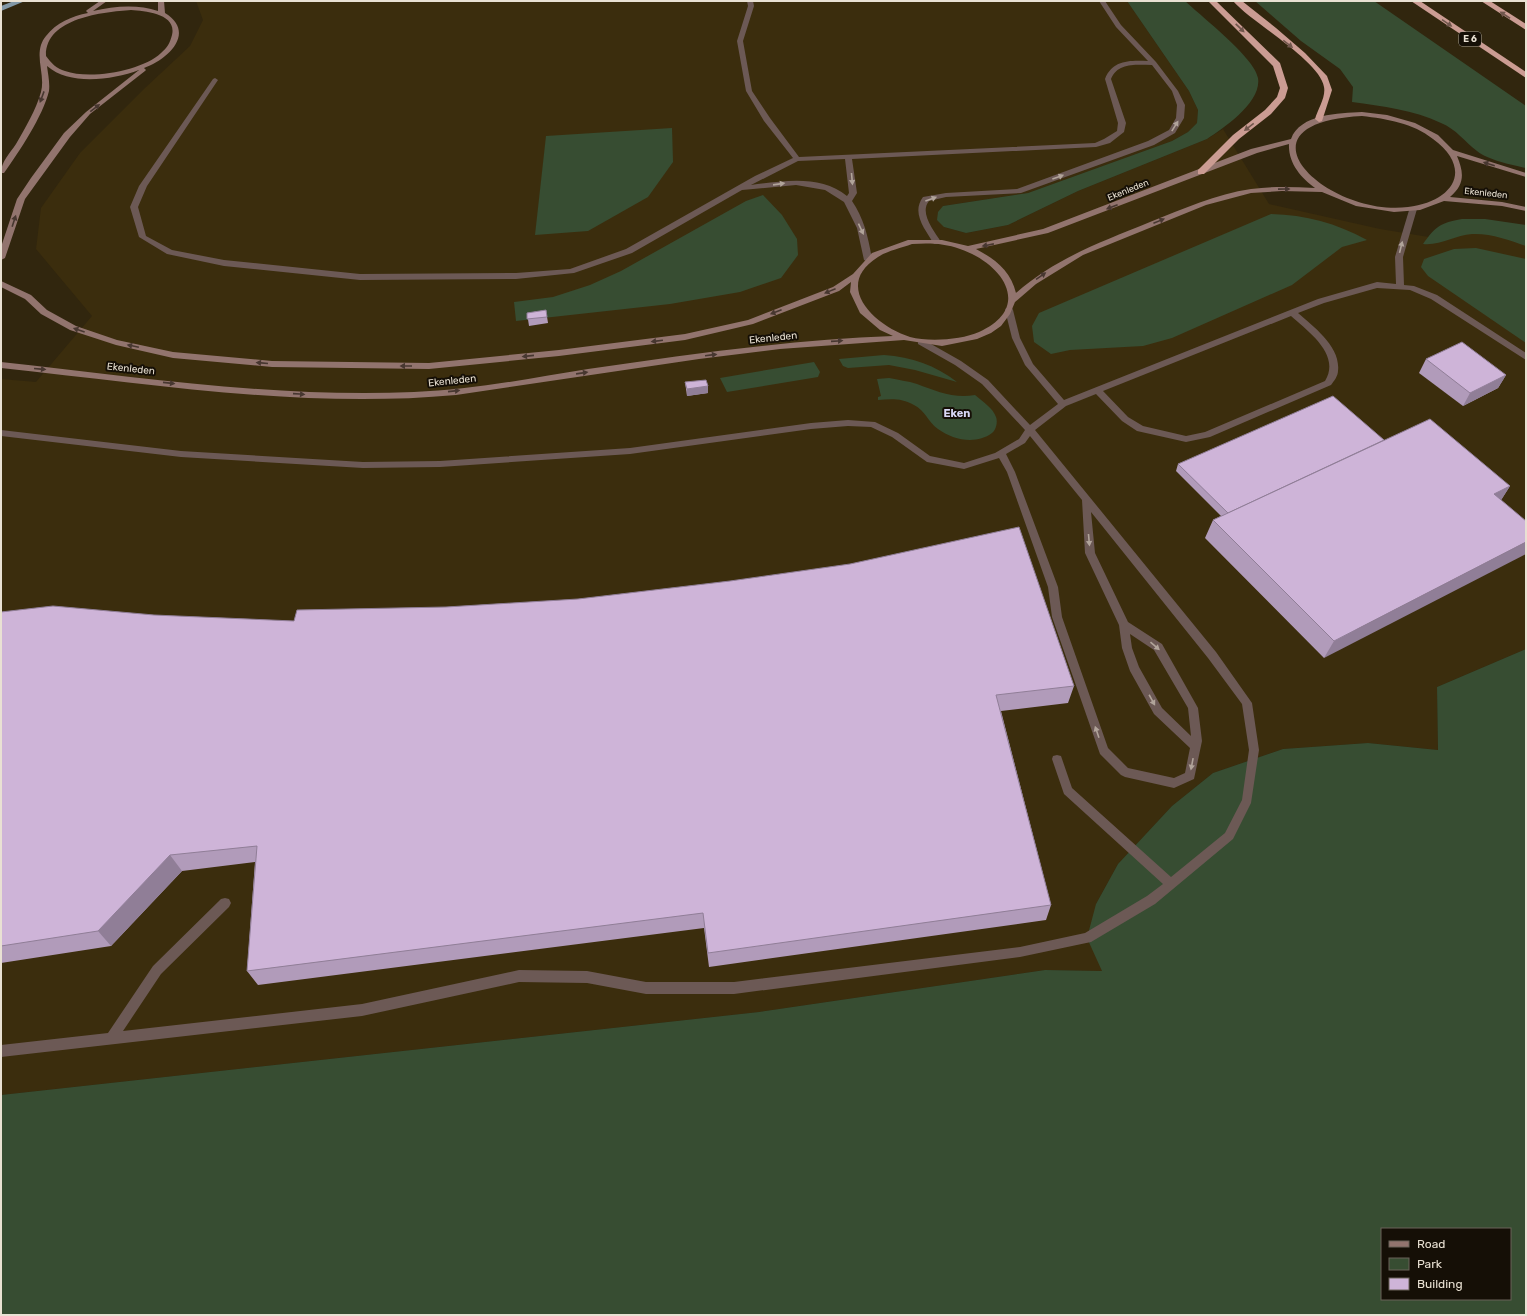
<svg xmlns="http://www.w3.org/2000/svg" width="1527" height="1316" viewBox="0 0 1527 1316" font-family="Rubik,sans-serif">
	<rect width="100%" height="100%" fill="#31260e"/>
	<!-- built -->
	<polygon fill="#3b2d0d" points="196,1 1127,1 1189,91 1198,110 1197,123 1188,132 1172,141 1028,193 943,206 944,227 966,233 1008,225 1078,191 1207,139 1223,129 1269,204 1380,229 1435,238 1462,224 1526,230 1526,649 1437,687 1438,750 1368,743 1283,749 1213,773 1172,806 1118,864 1096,904 1102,971 1045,970 759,1012 1,1095 1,379 36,382 92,316 36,249 41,208 80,153 145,88 190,46 203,20"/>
	<!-- green -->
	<g fill="#374d32" fill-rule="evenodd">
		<path d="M1127 1H1185C1202 17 1255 58 1258 78 1262 102 1224 128 1207 139L1078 191 1008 225 966 233 944 227 937 220 938 212 943 206 1028 193 1172 141 1188 132 1197 123 1198 110 1189 91Z"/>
		<path d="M1255 1H1374L1526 106V168C1512 165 1488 160 1477 151 1465 142 1456 129 1441 123 1414 110 1382 106 1352 102L1353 87 1340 69 1301 41Z"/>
		<polygon points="672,128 673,162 648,197 588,231 535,235 546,136"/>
		<polygon points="763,195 782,215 797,239 798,255 781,278 740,292 670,304 516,321 514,302 553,297 590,285 621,271 746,201"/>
		<path d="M1271 214C1306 215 1336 223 1367 240L1342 247 1292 285 1172 338 1143 346 1070 350 1051 354 1034 342 1032 326 1039 313Z"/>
		<path d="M1462 219H1485L1526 225V246C1509 240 1490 233 1472 234 1455 235 1440 246 1423 244 1436 226 1440 223 1462 219Z"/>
		<polygon points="1476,248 1526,259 1526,343 1428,276 1421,267 1424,259 1454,249"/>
		<path d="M884 355C912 357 935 365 957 382L915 370 889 365 848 368 843 366 839 359Z"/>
		<polygon points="814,362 820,372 818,377 727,392 720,378"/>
		<path d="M889 378C898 380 908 381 917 384 936 391 954 399 975 395 982 401 993 408 996 417 998 422 996 430 992 433 976 445 953 440 938 429 928 422 925 410 914 405 902 398 891 399 878 400V397L881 396 877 379Z"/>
		<path d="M1526 649V1315H1V1095L759 1012 1045 970 1102 971 1087 938 1096 904 1118 864 1172 806 1213 773 1283 749 1368 743 1438 750 1437 687ZM1382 1229H1510V1299H1382Z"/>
	</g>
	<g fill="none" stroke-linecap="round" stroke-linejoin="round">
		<!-- stream -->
		<polygon fill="#8298a7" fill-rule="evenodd" points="14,1 25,1 1,11 1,6"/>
		<!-- lane -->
		<g fill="#6c5955" fill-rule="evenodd">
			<path d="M747 1H753L754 6 743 41 752 91 770 118 799 157 1095 143 1104 139 1117 131 1118 123 1105 79C1112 60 1130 60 1148 61L1116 27 1099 1H1105L1121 25 1156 62 1178 91 1185 105 1184 118 1175 133 1154 145 1021 193 946 197 929 201C919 213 934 231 941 242L937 244H934C925 229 911 213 923 197L946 193 1017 189 1148 141 1169 130 1176 118 1177 105 1172 91 1152 65C1137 65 1118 62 1111 79L1126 123 1124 132 1110 143 1096 147 852 159 857 193 852 201C864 218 869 240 872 260L868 262 864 260 857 228 844 202 825 190 796 185 742 190 632 253 574 273 516 279 360 280 224 266 167 254 139 237 130 207 139 186 213 79 215 78 218 80 147 186 138 207 146 236 172 250 224 260 360 274 516 273 570 269 626 249 755 176 793 158 764 121 746 91 737 41 748 6ZM845 159 849 193 847 196C821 174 782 181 751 185L798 161Z"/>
			<path d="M1410 207H1413L1417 209 1403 257 1404 285 1414 286 1437 295 1526 353V360L1431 299 1410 290 1377 288 1324 303 1298 313C1314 327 1341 347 1338 371 1338 376 1334 381 1331 385L1210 437 1186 442 1137 431 1122 421 1096 394 1066 406 1035 430 1216 652 1252 703 1259 750 1251 803 1233 839 1155 904 1091 942 1020 957 734 994H646L587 983 519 982 362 1016 1 1057V1045L108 1033 153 966 221 899 225 898 229 899 231 903 229 907 161 974 123 1031 362 1004 519 970 587 971 646 982H734L1020 947 1085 933 1147 896 1163 884 1064 794 1052 759 1053 756 1057 755 1061 756 1072 788 1171 877 1225 833 1242 800 1249 750 1242 704 1208 658 1091 512 1095 553 1128 622 1162 644 1198 708 1202 741 1194 779 1174 788 1125 777 1121 775 1100 754 1052 617 1048 587 1007 472 999 458 964 469 927 462 892 437 871 427 848 426 811 429 630 454 440 467 363 468 181 457 1 436V430L181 451 363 462 440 461 630 448 811 423 848 420 875 422 898 433 930 456 964 463 995 453 1019 439 1025 430 982 384 955 365 918 344V340H924L961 361 988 380 1030 425 1058 404 1025 365 1012 338 1005 310 1006 308H1012L1013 310 1020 338 1033 364 1064 400 1318 299 1377 282 1396 284 1395 257ZM1291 316C1309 332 1341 355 1325 381L1205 432 1186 436 1143 426 1128 417 1103 391ZM1030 436 1082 500 1085 553 1119 625 1122 648 1130 671 1154 714 1190 748 1185 773 1174 778 1128 768 1108 748 1062 617 1058 587 1015 472 1006 454 1025 443ZM1130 634 1154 650 1188 708 1191 736 1162 708 1139 667 1132 648Z"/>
		</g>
		<!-- secondary -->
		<g fill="#92746e" fill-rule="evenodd">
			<path d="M100 1H107L93 11C114 6 138 4 158 11V1H164L165 13C197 33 167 60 144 68L146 70 145 71 90 114 70 137 25 199 5 258 1 260V247L17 199 31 178 64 133 86 112 139 70C112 80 70 86 47 66 48 74 50 83 49 91 43 116 19 152 4 173H1C1 162 10 153 16 144 25 128 36 110 41 92 46 73 32 53 46 36 56 23 72 16 88 13L86 11 87 10ZM131 10C146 11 177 14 172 35 170 43 167 48 161 53 142 71 90 80 65 71 57 69 51 63 46 56 45 18 103 12 131 10Z"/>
			<path d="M1362 112 1387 115 1415 123 1438 135 1453 150 1526 173V177L1457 156C1464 173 1465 184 1450 197L1502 202 1526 207V211L1502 206 1444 201 1420 210 1394 212 1356 206 1322 192 1282 191 1251 193 1206 205 1083 255 1036 284 1015 302 1010 314 1001 326 991 333 977 339 942 346 904 340 780 349 699 359 456 395C304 409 152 384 1 368V362C138 377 276 398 414 392 473 390 531 378 588 369 689 354 790 340 893 336L880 330 860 313 850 292 851 282 839 291 753 324 685 340 559 356 429 369 272 367 173 358 116 345 70 330 41 314 25 299 1 287V281L31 295 47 310 76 326 117 340 173 352 272 361 429 363 559 350 685 334 748 320 833 287 853 274 872 253 908 240H942L968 246 1043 229 1251 149 1291 139C1300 114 1339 113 1362 112ZM1362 116C1387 119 1413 123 1433 139 1475 170 1452 202 1408 207 1327 217 1227 123 1362 116ZM1289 144C1288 163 1301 178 1315 188 1294 187 1272 186 1251 189 1216 194 1183 209 1150 222 1101 242 1056 258 1016 293 1011 271 995 259 976 249L1048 233 1257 153ZM912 244C928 243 944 243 960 249 1002 263 1034 307 979 332 961 340 929 342 910 337 875 326 832 286 878 257 887 251 901 248 912 244Z"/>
		</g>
		<!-- highway -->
		<g fill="#cb9c93" fill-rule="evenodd">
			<polygon points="1208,1 1216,1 1280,63 1288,88 1285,98 1271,114 1239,139 1204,174 1198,174 1198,170 1233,135 1265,110 1277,97 1280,88 1273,66"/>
			<path d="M1233 1H1242L1276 28 1305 53 1327 76 1332 90 1322 121 1319 122 1315 119C1318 109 1326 97 1324 87 1320 61 1251 22 1233 1Z"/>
			<polygon points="1411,1 1420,1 1526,72 1526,78"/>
			<polygon points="1481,1 1490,1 1526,24 1526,30"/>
		</g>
	</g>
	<!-- wall -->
	<g fill="#b19bba">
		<polygon points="546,310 548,323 529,326 527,313"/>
		<polygon points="1426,359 1506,375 1498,388 1463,406 1419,373"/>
		<polygon points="685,382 708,386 708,393 687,396"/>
		<polygon points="1384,440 1510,486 1501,500 1324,658 1205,538 1213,520 1221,516 1176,471 1178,464"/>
		<polygon points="1,612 154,615 1074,686 1068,703 1001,711 1051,905 1046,920 709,967 704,928 258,985 247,971 255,862 182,871 111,946 1,963"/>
	</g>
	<!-- shaded-wall -->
	<g fill="#907e97">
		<polygon points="1506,375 1498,388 1463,406 1470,393"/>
		<polygon points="708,386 708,393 687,396 687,389"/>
		<polygon points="1510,486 1498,505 1494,494"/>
		<polygon points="1526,542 1526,554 1324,658 1334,641"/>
		<polygon points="170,855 182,871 111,946 98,931"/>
	</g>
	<!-- building -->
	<g fill="#ceb4d8" stroke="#907e97">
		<polygon points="546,310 547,317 527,319 527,313"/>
		<polygon points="1462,342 1506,375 1470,393 1426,359"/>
		<polygon points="706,380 708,386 687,389 685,382"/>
		<polygon points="1333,396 1384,440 1228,513 1178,464"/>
		<polygon points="1430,419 1510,486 1494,494 1526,521 1526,542 1334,641 1213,520"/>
		<polygon points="1019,527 1074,686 996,695 1051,905 708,953 703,913 247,971 257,846 170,855 98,931 1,946 1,612 53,606 154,615 294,621 297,610 446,607 578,599 730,581 850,564"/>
	</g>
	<!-- one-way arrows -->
	<defs><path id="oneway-solid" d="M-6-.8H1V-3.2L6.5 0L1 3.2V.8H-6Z"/></defs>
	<g fill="#70564c">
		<use href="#oneway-solid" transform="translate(1505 15) rotate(-147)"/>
		<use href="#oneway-solid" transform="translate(1447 23) rotate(34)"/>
		<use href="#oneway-solid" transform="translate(1240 28) rotate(44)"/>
		<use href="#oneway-solid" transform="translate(1288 44) rotate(38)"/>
		<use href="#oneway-solid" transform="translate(1249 127) rotate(142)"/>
	</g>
	<g fill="#473730">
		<use href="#oneway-solid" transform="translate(42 97) rotate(110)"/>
		<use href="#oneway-solid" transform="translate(95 108) rotate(-38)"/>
		<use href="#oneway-solid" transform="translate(1489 164) rotate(-163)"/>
		<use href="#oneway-solid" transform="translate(1284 189) rotate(-1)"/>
		<use href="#oneway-solid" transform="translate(1112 207) rotate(159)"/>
		<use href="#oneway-solid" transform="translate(14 221) rotate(-72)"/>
		<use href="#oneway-solid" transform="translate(1159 221) rotate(-22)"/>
		<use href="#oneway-solid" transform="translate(988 245) rotate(169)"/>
		<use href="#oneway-solid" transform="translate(1041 276) rotate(-35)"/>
		<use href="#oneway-solid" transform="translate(830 291) rotate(158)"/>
		<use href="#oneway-solid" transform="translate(776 312) rotate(159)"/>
		<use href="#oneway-solid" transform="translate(79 330) rotate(-161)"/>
		<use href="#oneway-solid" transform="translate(657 341) rotate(173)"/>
		<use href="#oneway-solid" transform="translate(837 341) rotate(-4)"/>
		<use href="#oneway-solid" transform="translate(133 346) rotate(-168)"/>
		<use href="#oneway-solid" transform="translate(711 355) rotate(-7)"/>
		<use href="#oneway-solid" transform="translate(528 356) rotate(174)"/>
		<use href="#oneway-solid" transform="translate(262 363) rotate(-175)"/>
		<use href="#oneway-solid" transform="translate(406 366) rotate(180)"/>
		<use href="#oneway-solid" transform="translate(40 369) rotate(5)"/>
		<use href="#oneway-solid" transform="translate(582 373) rotate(-8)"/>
		<use href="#oneway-solid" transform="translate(169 383) rotate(6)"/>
		<use href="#oneway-solid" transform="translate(454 391) rotate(-6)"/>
		<use href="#oneway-solid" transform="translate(299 394) rotate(4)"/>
	</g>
	<g fill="#b1a49a">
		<use href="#oneway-solid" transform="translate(1175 126) rotate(-58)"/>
		<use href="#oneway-solid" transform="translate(1058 177) rotate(-20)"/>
		<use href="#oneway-solid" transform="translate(852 179) rotate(85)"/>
		<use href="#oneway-solid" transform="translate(779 184) rotate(-8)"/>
		<use href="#oneway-solid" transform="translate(931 199) rotate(-20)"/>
		<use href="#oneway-solid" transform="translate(861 229) rotate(65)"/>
		<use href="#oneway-solid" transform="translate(1401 247) rotate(-76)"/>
		<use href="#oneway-solid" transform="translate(1089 540) rotate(85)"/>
		<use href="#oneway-solid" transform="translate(1155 646) rotate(41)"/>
		<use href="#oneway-solid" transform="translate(1152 700) rotate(61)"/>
		<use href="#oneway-solid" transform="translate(1097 732) rotate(-109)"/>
		<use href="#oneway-solid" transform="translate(1192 764) rotate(101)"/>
	</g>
	<g text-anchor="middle" stroke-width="4" stroke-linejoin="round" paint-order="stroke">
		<!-- shield labels -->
		<rect fill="#150f06" stroke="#a9a296" stroke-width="1" x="1459" y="32" width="22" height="14" rx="3"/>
		<g font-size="9" font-weight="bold" fill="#e9e1d3">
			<text x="1470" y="42">E 6</text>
		</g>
		<!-- far-street labels -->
		<g font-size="9" fill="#e9e1d3" stroke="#150f06">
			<text transform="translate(1128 190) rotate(-22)" y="3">Ekenleden</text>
			<text transform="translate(1486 193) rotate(6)" y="3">Ekenleden</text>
		</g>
		<!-- street labels -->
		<g font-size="10" fill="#e9e1d3" stroke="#150f06">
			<text transform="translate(773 337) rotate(-6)" y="4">Ekenleden</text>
			<text transform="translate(131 368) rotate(6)" y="4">Ekenleden</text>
			<text transform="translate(452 380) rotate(-6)" y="4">Ekenleden</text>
		</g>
		<!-- neighbourhood labels -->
		<g font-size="11" font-weight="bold" fill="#d8d7f5" stroke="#150f06">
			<text x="957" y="417">Eken</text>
		</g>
	</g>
	<!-- border -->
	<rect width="1527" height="1316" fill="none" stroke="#e9e1d3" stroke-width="4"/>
	<!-- legend -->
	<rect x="1381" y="1228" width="130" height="72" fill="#150f06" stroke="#6a6358"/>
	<rect x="1389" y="1241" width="20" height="6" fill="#92746e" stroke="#6a6358"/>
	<text x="1417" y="1248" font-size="12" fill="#e9e1d3">Road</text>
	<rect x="1389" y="1258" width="20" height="12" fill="#374d32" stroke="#6a6358"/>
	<text x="1417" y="1268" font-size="12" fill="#e9e1d3">Park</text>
	<rect x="1389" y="1278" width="20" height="12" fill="#ceb4d8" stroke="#6a6358"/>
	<text x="1417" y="1288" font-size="12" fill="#e9e1d3">Building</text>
</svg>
